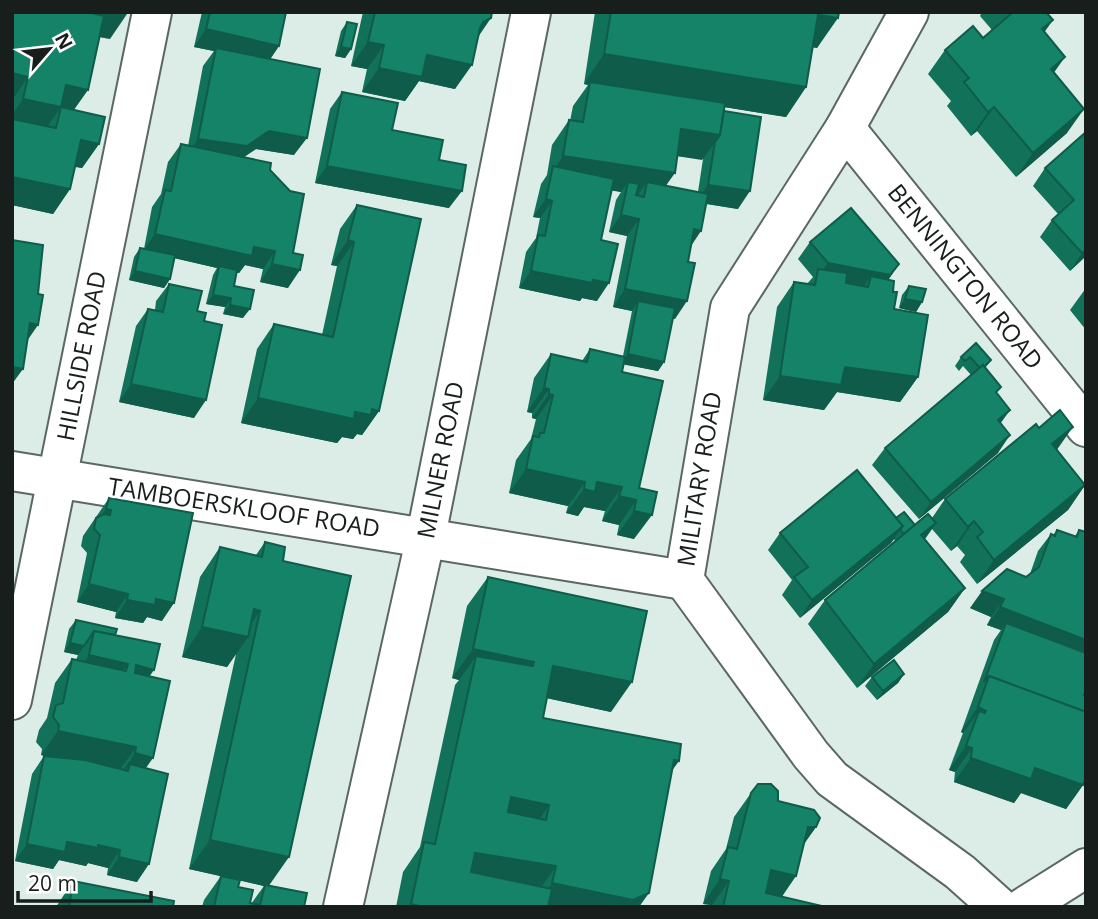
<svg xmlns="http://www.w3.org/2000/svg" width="1098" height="919" viewBox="0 0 1098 919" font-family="'Open Sans',sans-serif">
	<rect width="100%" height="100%" fill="#dcece6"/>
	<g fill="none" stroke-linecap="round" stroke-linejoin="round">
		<defs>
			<g id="street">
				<polyline points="909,12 845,128 730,308 684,580 811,755 832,779 960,872 999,907"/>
				<polyline points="845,128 1086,427"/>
				<polyline points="12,471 684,580"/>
				<polyline points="12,700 152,12"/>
				<polyline points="343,907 426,536 531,12"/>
				<polyline points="1024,907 1086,868"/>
			</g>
		</defs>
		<!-- street casing -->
		<use href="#street" stroke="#5a6762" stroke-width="42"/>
		<!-- street -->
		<use href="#street" stroke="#fff" stroke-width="38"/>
	</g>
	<!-- wall -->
	<g fill="#117159" fill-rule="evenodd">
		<polygon points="12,12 110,39 99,37 74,110 99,144 82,168 75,167 70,189 53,214 12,205"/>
		<polygon points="202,12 286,12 279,46 270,59 294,155 256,149 243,157 270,170 293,253 288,288 260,282 263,269 245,265 239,273 237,273 234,286 243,318 223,314 225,307 206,304 213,275 217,268 175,258 170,279 164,288 129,280 134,257 140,248 144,249 152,207 161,194 168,162 181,144 188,146 203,66 214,51 194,47"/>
		<polygon points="363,12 492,12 478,36 455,89 419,81 405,101 362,92 367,69 351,66"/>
		<path d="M595 12H839L817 48 813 47 806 87 786 117 724 107V111L738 209 706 204 691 245 675 319 673 318 664 362 658 371 624 364 622 372 639 488 634 539 617 535 619 525 602 521 605 511 584 507 578 516 566 513 568 506 509 493 516 460 531 439 536 419 532 418V413L527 412 534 378 551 354 582 361 590 349 623 356 632 311 613 307 627 236 609 232 616 200 621 192 612 190 601 240 597 301 582 298 580 301 519 288 526 252 536 238 540 218 533 217 541 184 547 175 552 145 569 120 570 121 573 106 588 85 584 84ZM677 156 703 159 698 192 666 186Z"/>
		<polygon points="982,12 1046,12 1045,32 1067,133 1016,177 977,131 971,136 947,106 951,101 928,74 945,50 983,38 992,30 980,16"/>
		<polygon points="347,22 351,49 345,58 335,56 341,31"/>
		<polygon points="342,92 392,130 439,160 449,208 315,183 330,109"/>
		<polygon points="1086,132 1086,256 1070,271 1040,237 1052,220 1058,214 1033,186 1045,168"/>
		<polygon points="357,205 379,411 362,435 357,434 353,439 342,437 337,443 241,423 257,349 274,324 322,335 337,266 331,265 340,229"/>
		<polygon points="810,242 899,264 888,279 893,292 894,309 918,377 900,402 837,392 824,410 763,400 777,307 794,282 807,284 813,277 798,259"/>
		<polygon points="169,284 197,311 204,321 194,418 119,402 136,326 148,309 155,310 156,301"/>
		<polygon points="909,286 922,302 916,312 899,308 902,295"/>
		<polygon points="1086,288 1086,330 1070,310"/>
		<polygon points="961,357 991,360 985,368 997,394 1000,423 998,453 919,519 872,465 885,448 971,375 963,366 959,371 955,366"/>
		<polygon points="1057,450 1085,485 1068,510 977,584 960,562 965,555 957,546 951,551 932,529 925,539 965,588 948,612 857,688 808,624 825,600 895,541 894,539 891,543 800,618 782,595 792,580 768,550 780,533 896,518 915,525 932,518 945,499"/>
		<polygon points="109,498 162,621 147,617 143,623 115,618 116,612 77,602 87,553 81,546 83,536"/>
		<polygon points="1057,530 1075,536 1079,530 1083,785 1066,809 1021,793 1014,803 954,782 955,772 949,770 963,733 961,732 994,640 1001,630 987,625 991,617 970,608 1030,574 1038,551 1051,534 1053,535"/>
		<path d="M265 542 283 561 269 886 304 907H202L204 900 221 876 189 869 236 654 227 667 182 657 200 577 220 547 256 555ZM239 880 264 886 251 904 238 887Z"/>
		<polygon points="488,577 611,712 547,698 543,718 672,770 639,907 396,907 403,872 420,847 455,685 459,680 452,678 467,606"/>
		<polygon points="76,620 115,635 150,677 145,768 137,882 107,875 108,868 88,863 86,866 59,860 53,869 15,861 32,774 44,756 50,757 41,755 42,749 36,742 39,730 47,718 55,683 72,659 76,660 78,655 64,652 69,629"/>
		<polygon points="904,674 898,683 877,700 865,686 872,677"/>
		<polygon points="751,793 778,801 816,827 803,845 782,897 826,907 712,907 712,905 703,904 711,871 726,849 734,817"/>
		<polygon points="73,881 173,907 56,907"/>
	</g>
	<!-- shaded-wall -->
	<g fill="#0e5c49">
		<polygon points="12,12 116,12 127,14 110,39 12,19"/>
		<polygon points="818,15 838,18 817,48 797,45"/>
		<polygon points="491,18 474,43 483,22"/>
		<polygon points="1053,20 1036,44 1042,29"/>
		<polygon points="206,29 279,46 267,64 216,48 214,51 194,47"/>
		<polygon points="368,42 384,45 367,69 351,66"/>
		<polygon points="341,47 351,49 345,58 335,56"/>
		<polygon points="604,54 806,87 786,117 589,85 590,82 588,85 584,84"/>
		<polygon points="427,55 472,65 455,89 419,81 405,101 362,92 379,68"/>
		<polygon points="1065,57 1048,81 1051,69"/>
		<polygon points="12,73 28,77 12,100"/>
		<polygon points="66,85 88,90 71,114 61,107 44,131 12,125 12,115 23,99"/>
		<polygon points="994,107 977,131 971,136 988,112"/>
		<polygon points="1084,109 1067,133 1016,177 1033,153"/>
		<polygon points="681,129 720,135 702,160 664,154"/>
		<polygon points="269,131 307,138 294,155 256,149 234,164 186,157 198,139"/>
		<polygon points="81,140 99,144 82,168 64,164"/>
		<polygon points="563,156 675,173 657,198 647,182 638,195 626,193 628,182 621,192 550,181 552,173"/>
		<polygon points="327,166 462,191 449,208 315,183"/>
		<polygon points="12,177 70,189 53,214 12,205"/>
		<polygon points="708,185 750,191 738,209 696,202"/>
		<polygon points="546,199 552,201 540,218 533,217"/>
		<polygon points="621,215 639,219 627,236 609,232"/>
		<polygon points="694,229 701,231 689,249"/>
		<polygon points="155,234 254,247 275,251 263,269 245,265 239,273 218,268 219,266 217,268 143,251"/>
		<polygon points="348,240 354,242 337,266 331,265"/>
		<polygon points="1086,250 1086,256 1070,271 1082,253"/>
		<polygon points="828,263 899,264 887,282 868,287 871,276 861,290 816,280"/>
		<polygon points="272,264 300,270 288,288 260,282"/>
		<polygon points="135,271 170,279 164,288 129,280"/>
		<polygon points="531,271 609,283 597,301 582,298 580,301 519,288"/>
		<polygon points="625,289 687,301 675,319 636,311 638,301 632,311 613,307"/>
		<polygon points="213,295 231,298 225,307 206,304"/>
		<polygon points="905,299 922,302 916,312 899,308"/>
		<polygon points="230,305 250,309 243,318 223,314"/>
		<polygon points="30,323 38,325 18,354"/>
		<polygon points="628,354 664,362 658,371 621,364"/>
		<polygon points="12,367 23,369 12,384"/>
		<polygon points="845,367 918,377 900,402 837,392 824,410 763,400 780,376"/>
		<polygon points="131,384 206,400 194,418 119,402"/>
		<polygon points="544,388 549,389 532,413 527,412"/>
		<polygon points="549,394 553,395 536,419 532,418"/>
		<polygon points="258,398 355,412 372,409 379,411 362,435 357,434 353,439 342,437 337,443 241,423"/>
		<polygon points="1010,410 998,427 998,420"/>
		<polygon points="1073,427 1056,451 1052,444"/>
		<polygon points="1010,435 998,453 919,519 931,502"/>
		<polygon points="526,469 585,482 568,506 509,493"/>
		<polygon points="597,482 622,487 605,511 584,507 578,516 566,513 584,489"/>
		<polygon points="1085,485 1068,510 977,584 994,560"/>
		<polygon points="619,496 636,500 619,525 602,521"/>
		<polygon points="106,509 111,510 99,527 94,526"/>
		<polygon points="634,511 652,515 634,539 617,535"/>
		<polygon points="974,521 957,546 951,551 968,527"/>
		<polygon points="936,523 919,547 921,535"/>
		<polygon points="903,526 891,543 800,618 812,600"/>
		<polygon points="89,584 128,594 116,612 77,602"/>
		<polygon points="965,588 948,612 857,688 874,664"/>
		<polygon points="982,591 1004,599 991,617 970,608"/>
		<polygon points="156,599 174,603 162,621 147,617 143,623 115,618 127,600"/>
		<polygon points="1000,607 1086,640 1086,657 1006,623 1001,630 987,625"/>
		<polygon points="254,609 260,611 242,636 248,637 227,667 182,657 202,627"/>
		<polygon points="70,643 84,646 78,655 64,652"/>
		<polygon points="473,649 534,662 513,691 476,656 459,680 452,678"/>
		<polygon points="89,655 128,664 111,688 72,679"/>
		<polygon points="136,665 154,670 137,694 119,690"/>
		<polygon points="553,666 632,682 611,712 532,695"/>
		<polygon points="904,674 898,683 877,700 883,691"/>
		<polygon points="978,707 986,711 971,732 979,711 963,733 961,732"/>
		<polygon points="58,731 136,747 119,771 41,755"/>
		<polygon points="966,746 972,748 955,772 949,770"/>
		<polygon points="135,753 153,758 136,782 128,771 130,764 120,778 118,778"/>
		<polygon points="971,758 1035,768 1083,785 1066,809 1021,793 1014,803 954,782"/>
		<polygon points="674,760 679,761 658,790"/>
		<polygon points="511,797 549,805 529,835 490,827"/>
		<polygon points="808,827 816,827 799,851"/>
		<polygon points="210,840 289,857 268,887 189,869"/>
		<polygon points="67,842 98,845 120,850 108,868 88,863 86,866 59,860 53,869 15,861 27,844"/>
		<polygon points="475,853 556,866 535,896 455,882"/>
		<polygon points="119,857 149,864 137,882 107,875"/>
		<polygon points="771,870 796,876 779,901 754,894"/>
		<polygon points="720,879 729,881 712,905 703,904"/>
		<polygon points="552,883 649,893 639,907 536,907"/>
	</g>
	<!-- building -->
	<g fill="#148368" stroke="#0e5c49" stroke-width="2" fill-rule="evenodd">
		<polygon points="12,12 87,12 104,16 88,90 66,85 61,107 23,99 28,77 12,73"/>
		<polygon points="210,12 286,12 279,46 206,29"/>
		<polygon points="375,12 492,12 491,18 483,22 480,28 472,65 427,55 422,77 379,68 384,45 368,42"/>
		<polygon points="611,12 839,12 838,18 818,15 806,87 604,54"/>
		<polygon points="1013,12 1046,12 1053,20 1042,29 1065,57 1051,69 1084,109 1033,153 994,107 988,112 964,82 969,78 945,50 973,26 983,38"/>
		<polygon points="347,22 357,24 351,49 341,47"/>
		<polygon points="216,48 320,69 307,138 269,131 247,146 198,139"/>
		<polygon points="590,82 725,103 720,135 681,129 675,173 563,156 569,120 583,122"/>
		<polygon points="342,92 398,103 392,130 443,140 439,160 466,165 462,191 327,166"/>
		<polygon points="61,107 105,117 99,144 81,140 70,189 12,177 12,119 56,128"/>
		<polygon points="724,111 761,117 750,191 708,185 715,142 720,135"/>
		<polygon points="1086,132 1086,250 1082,253 1052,220 1074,200 1045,168"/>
		<polygon points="181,144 271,163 270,170 290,191 304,194 293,253 303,255 300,270 272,264 275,251 254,247 252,256 155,234 165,190 171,191"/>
		<polygon points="553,166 614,179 601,240 618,244 609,283 593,280 592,283 531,271 538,235 545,236 552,201 546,199"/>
		<polygon points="628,182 639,184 636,195 644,197 647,182 708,194 701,231 694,229 688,262 695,263 687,301 625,289 639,219 621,215"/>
		<polygon points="357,205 421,219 379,411 372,409 371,415 355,412 354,419 258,398 274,324 333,337 354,242 348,240"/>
		<polygon points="851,208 899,264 890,275 828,263 810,242"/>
		<polygon points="12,240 43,245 38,294 43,295 38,325 30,323 23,369 12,367"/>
		<polygon points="140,248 175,255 170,279 135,271"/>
		<polygon points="219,266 237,270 234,286 254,290 250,309 230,305 231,298 213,295"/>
		<polygon points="818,269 847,273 846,283 868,287 871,276 894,281 893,292 897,292 894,309 928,315 918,377 845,367 841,385 780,376 794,282 815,285"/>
		<polygon points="169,284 202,291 197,311 206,313 204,321 222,325 206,400 131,384 148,309 163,312"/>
		<polygon points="909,286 926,289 922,302 905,299"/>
		<polygon points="638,301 675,308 664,362 628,354"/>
		<polygon points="976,343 991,360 984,367 983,365 980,368 970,357 965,361 961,357"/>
		<polygon points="590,349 625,357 622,372 663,381 639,488 657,492 652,515 634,511 636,500 619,496 622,487 597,482 595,492 584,489 585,482 526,469 533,436 539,437 540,433 544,433 553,395 549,394 549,389 544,388 551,354 587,362"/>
		<polygon points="983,365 1001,387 996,392 1010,410 998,420 1010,435 931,502 885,448"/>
		<polygon points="1060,410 1073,427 1052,444 1085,485 994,560 977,537 983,532 974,521 968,527 945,499 1036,424 1039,428"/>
		<polygon points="857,470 903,526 812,600 794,577 808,567 780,533"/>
		<polygon points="109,498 193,513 174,603 156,599 155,605 127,600 128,594 89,584 100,535 94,529 96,518 104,514 110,515 111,510 106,509"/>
		<polygon points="904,512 915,525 904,534 900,530 903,526 896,518"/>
		<polygon points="928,514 936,523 921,535 965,588 874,664 825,600"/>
		<polygon points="1057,530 1077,537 1079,530 1086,532 1086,640 1000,607 1004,599 982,591 1007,569 1026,577 1039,567 1051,534 1055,536"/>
		<polygon points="265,542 285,547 283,561 351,576 289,857 210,840 260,611 254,609 248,637 202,627 220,547 262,557"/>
		<path d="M488 577 647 611 632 682 553 666 543 718 681 744 679 761 674 760 649 893 633 900 552 883 556 866 475 853 471 872 552 889 548 907H424L411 904 424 842 435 844 476 656 533 666 534 662 473 649ZM511 797 549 805 546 820 508 812Z"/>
		<polygon points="76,620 117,629 115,635 94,631 84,646 70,643"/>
		<polygon points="1006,623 1086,653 1086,691 1084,695 1086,695 1086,712 989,676 984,682"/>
		<polygon points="94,631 160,644 154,670 136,665 135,673 170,681 153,758 135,753 136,747 58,731 59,725 53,717 56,705 63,703 72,659 126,671 128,664 89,655"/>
		<polygon points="894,660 904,674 883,691 872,677"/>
		<polygon points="989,676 1086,712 1086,778 1083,785 1035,768 1031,779 971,758 972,748 966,746 979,711 985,713 986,711 978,707"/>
		<polygon points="44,756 85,760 128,771 130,764 168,774 149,864 119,857 120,850 98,845 98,848 67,842 65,852 27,844"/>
		<polygon points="758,784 771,784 778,791 778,801 814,810 820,818 816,827 808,827 796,876 771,870 766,893 826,907 723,907 729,881 720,879 728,847 737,849 751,793"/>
		<polygon points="221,876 240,880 238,887 253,890 250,903 260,905 265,885 307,893 304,907 214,907"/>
		<polygon points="73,881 174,901 173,907 69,907"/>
	</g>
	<g text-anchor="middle" stroke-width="5" stroke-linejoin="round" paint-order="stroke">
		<!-- street labels -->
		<g font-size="24" fill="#181e1c" stroke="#fff">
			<text transform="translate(965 277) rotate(51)" y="8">BENNINGTON ROAD</text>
			<text transform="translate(82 356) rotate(-79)" y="8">HILLSIDE ROAD</text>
			<text transform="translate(441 460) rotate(-79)" y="8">MILNER ROAD</text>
			<text transform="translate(700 479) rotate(-81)" y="8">MILITARY ROAD</text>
			<text transform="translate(244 508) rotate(9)" y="8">TAMBOERSKLOOF ROAD</text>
		</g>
	</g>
	<!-- border -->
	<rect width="1098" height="919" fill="none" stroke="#181e1c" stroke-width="28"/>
	<!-- north arrow -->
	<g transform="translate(49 49) rotate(62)" stroke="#ffffff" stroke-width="5" paint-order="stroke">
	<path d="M0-5L12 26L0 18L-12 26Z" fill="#181e1c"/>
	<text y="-10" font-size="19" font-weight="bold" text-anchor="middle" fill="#181e1c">N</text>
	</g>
	<!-- scale -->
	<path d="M18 891v10h133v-10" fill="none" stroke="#181e1c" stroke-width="3.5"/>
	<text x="28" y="891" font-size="21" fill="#181e1c" stroke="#ffffff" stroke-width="5" paint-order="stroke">20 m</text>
</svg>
